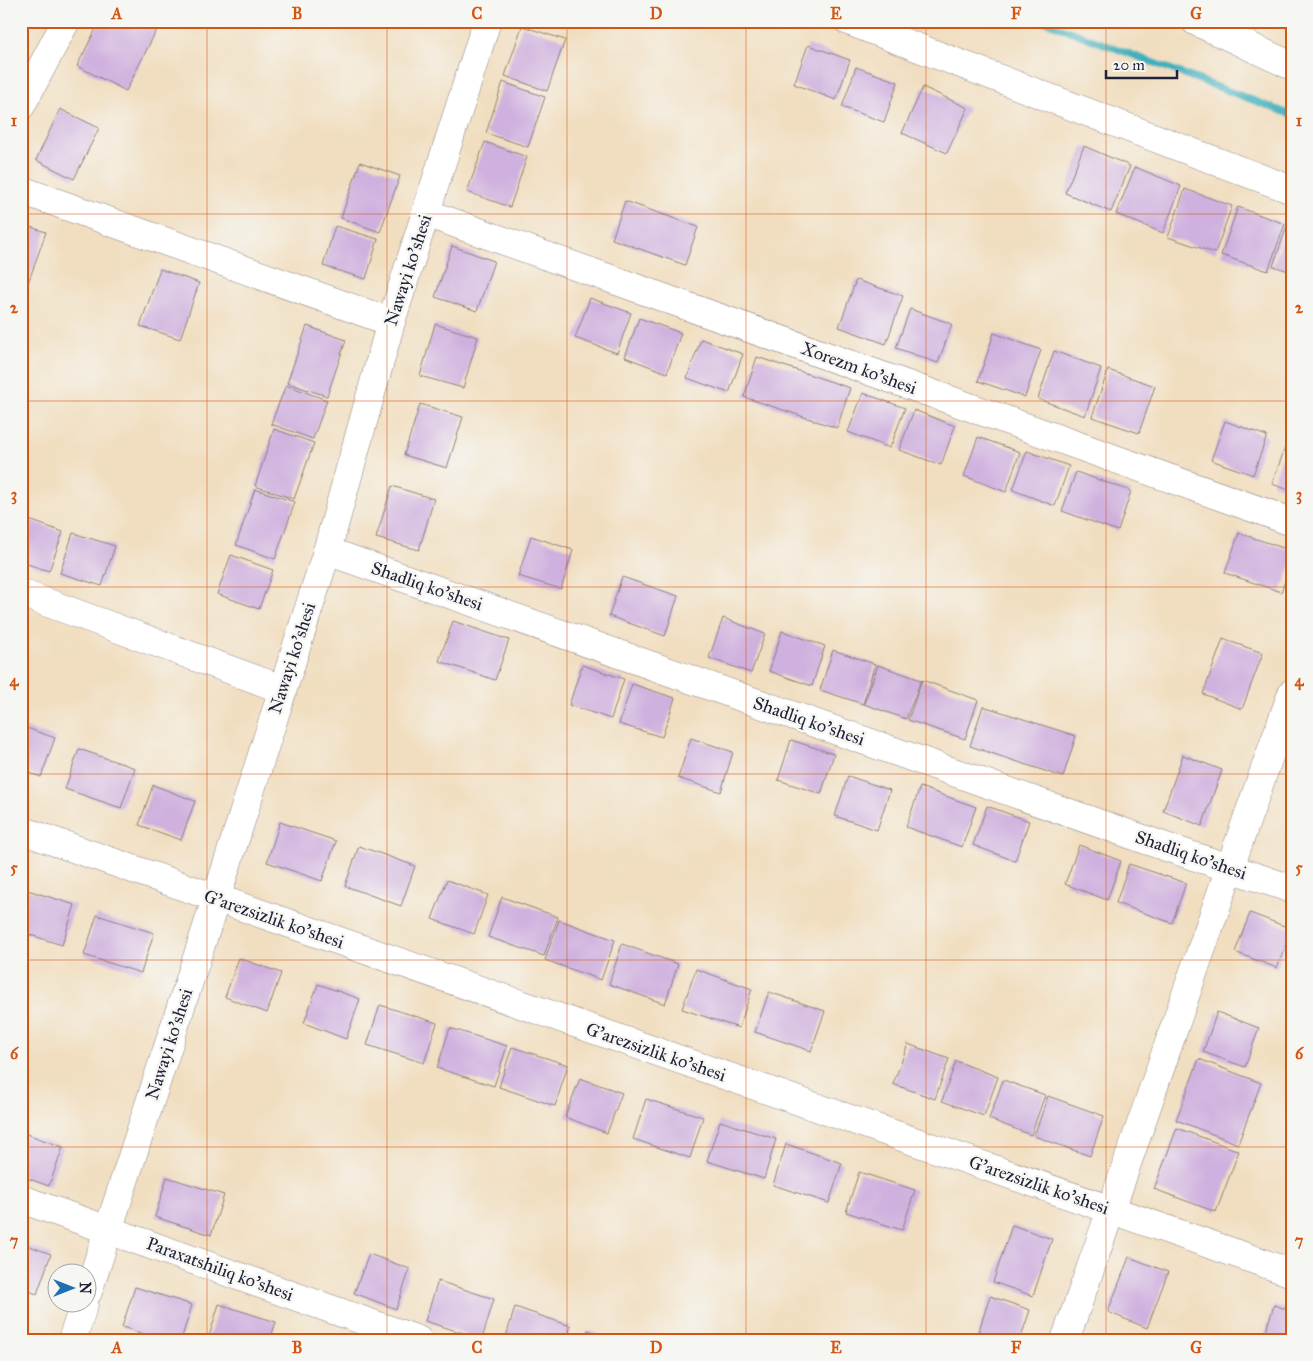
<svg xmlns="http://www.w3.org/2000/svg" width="1313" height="1361" viewBox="0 0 1313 1361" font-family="'IM FELL Great Primer',serif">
	<rect width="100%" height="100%" fill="#f6f6f2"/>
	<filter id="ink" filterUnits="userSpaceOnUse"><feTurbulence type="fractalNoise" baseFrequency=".02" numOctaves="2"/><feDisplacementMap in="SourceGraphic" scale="10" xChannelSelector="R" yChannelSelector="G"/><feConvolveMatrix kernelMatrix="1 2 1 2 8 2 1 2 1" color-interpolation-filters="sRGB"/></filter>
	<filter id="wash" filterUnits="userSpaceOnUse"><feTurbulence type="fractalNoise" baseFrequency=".0096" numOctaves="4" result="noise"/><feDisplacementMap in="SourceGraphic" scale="20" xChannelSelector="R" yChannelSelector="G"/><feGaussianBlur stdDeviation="1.12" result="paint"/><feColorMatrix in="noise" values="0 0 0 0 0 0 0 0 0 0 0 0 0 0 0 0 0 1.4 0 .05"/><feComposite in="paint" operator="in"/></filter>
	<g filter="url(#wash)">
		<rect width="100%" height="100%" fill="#f1dec0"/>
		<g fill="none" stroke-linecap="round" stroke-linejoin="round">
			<!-- stream -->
			<polyline stroke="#41b0bd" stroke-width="7" points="1043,21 1292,115"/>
		</g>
		<g id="blocks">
			<!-- building -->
			<g fill="#cfb0de">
				<polygon points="100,21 161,21 126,91 77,66"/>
				<polygon points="522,26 565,40 547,91 505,76"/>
				<polygon points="808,45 850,60 836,100 794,84"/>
				<polygon points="856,67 898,82 884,122 842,107"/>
				<polygon points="503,82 545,97 528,147 486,133"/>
				<polygon points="923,87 968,108 947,153 902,133"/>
				<polygon points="60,109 99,128 74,179 36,160"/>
				<polygon points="485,142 527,157 510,207 467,192"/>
				<polygon points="1084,146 1130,166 1111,212 1065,193"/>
				<polygon points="360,162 400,176 380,232 341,218"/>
				<polygon points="1135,167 1181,186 1163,233 1116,214"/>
				<polygon points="1185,189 1232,206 1215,253 1168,237"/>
				<polygon points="625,201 698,227 685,265 612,239"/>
				<polygon points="1238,207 1285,224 1268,271 1221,255"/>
				<polygon points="21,224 46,232 26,289 21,287"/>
				<polygon points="335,226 378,239 366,279 323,266"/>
				<polygon points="1287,226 1292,228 1292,272 1273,266"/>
				<polygon points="452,246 494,261 477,311 435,297"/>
				<polygon points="160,269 199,283 180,339 140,326"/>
				<polygon points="856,280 903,296 886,344 839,327"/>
				<polygon points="590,298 631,313 617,353 575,338"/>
				<polygon points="910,309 952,324 938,363 896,348"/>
				<polygon points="639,318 681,333 667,373 625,357"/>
				<polygon points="435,324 478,337 463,388 420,376"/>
				<polygon points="307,326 346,340 327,396 287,383"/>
				<polygon points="994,333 1041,350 1025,397 978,381"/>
				<polygon points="701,339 743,354 729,393 687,378"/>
				<polygon points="1054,351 1101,368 1085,416 1038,399"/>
				<polygon points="757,357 850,388 837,428 744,397"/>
				<polygon points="1108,370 1155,386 1139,433 1092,417"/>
				<polygon points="286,385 327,400 313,439 271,424"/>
				<polygon points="863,393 905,408 890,448 848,432"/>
				<polygon points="420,404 463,417 447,468 404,455"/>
				<polygon points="914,410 955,426 941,465 899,450"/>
				<polygon points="1225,421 1267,436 1253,475 1211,460"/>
				<polygon points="274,429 314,443 294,499 255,486"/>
				<polygon points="978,437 1020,452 1006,492 964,476"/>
				<polygon points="1286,445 1292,447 1292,491 1272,484"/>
				<polygon points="1027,451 1069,466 1055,506 1013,490"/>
				<polygon points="1076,472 1131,491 1118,531 1062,511"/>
				<polygon points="392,486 434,499 419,550 376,538"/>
				<polygon points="255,489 295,502 275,559 236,545"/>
				<polygon points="21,517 63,532 49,571 21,562"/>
				<polygon points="73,533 115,546 102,586 60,573"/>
				<polygon points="1239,533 1292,551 1292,562 1281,592 1225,573"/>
				<polygon points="531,536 573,550 561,589 518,576"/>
				<polygon points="231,555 273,570 259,609 217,594"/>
				<polygon points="622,577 678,596 665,636 609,616"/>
				<polygon points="723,618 765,634 751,673 709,658"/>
				<polygon points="453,621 509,640 495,680 439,661"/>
				<polygon points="782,631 825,646 812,686 769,671"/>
				<polygon points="1223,639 1263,653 1242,709 1203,694"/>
				<polygon points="833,650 875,664 863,704 820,690"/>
				<polygon points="582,665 624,679 611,719 569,705"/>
				<polygon points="878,665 921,680 906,719 864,704"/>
				<polygon points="922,680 978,700 965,739 908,720"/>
				<polygon points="632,684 675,698 662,737 619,724"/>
				<polygon points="983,706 1076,736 1063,777 970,746"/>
				<polygon points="21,726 55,738 41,777 21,770"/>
				<polygon points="691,738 733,752 721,792 678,778"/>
				<polygon points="791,740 834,754 821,794 778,780"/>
				<polygon points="79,749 135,768 121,808 65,789"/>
				<polygon points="1183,755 1222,770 1202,826 1163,811"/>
				<polygon points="848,776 890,790 877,830 835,816"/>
				<polygon points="153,785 195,801 181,840 139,825"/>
				<polygon points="920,787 976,807 962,847 906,827"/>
				<polygon points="987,806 1029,821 1015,861 973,845"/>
				<polygon points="280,822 336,841 322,881 267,862"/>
				<polygon points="1079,845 1121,861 1107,900 1065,884"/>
				<polygon points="359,846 415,866 401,906 345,886"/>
				<polygon points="1129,864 1186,883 1172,923 1116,903"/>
				<polygon points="447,880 488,895 474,934 432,919"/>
				<polygon points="21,888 75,905 62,945 21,932"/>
				<polygon points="502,897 558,917 544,956 488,937"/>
				<polygon points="1250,913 1292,929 1277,968 1235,952"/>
				<polygon points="97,915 154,933 141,973 84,955"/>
				<polygon points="559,920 615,940 601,980 545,960"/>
				<polygon points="622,944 678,964 665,1004 609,984"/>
				<polygon points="239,958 281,973 267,1013 225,997"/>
				<polygon points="696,969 752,989 739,1028 682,1009"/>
				<polygon points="318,984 360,999 346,1039 304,1023"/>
				<polygon points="769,992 825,1011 811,1051 755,1032"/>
				<polygon points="380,1005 437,1023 424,1063 367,1045"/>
				<polygon points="1217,1012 1259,1028 1245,1067 1203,1052"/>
				<polygon points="450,1028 507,1046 494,1086 437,1068"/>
				<polygon points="908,1044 949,1059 935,1099 893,1084"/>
				<polygon points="512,1047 568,1065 555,1106 499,1087"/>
				<polygon points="1199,1059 1261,1083 1238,1144 1176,1120"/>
				<polygon points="956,1061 998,1077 984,1116 942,1101"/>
				<polygon points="580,1078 622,1093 607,1133 565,1117"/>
				<polygon points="1003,1080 1045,1095 1031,1135 989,1119"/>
				<polygon points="1048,1096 1104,1116 1090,1156 1034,1136"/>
				<polygon points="646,1099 703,1117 690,1158 633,1139"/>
				<polygon points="720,1121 776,1139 764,1179 707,1161"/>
				<polygon points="1177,1128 1239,1151 1216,1212 1154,1189"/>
				<polygon points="21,1132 63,1147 49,1186 21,1176"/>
				<polygon points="786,1144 842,1163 829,1203 773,1185"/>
				<polygon points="859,1172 915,1190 902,1230 846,1212"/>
				<polygon points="167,1177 224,1195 211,1235 155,1217"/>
				<polygon points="1012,1225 1052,1239 1033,1296 993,1282"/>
				<polygon points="21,1243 51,1254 37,1294 21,1288"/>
				<polygon points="369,1254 410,1269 396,1309 354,1293"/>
				<polygon points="1129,1257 1168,1272 1147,1328 1108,1312"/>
				<polygon points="438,1281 494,1299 482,1339 425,1321"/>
				<polygon points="135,1287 192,1305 181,1340 162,1340 122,1327"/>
				<polygon points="990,1296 1030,1310 1020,1340 976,1340"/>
				<polygon points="219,1304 276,1322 270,1340 208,1340"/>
				<polygon points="1274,1305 1292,1311 1292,1340 1263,1340"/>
				<polygon points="515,1307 571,1326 567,1340 505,1340"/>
				<polygon points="588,1330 613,1340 584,1340"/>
			</g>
		</g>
	</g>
	<g filter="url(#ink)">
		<use href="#blocks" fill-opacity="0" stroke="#8a807e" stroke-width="1"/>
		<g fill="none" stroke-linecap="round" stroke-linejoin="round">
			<defs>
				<g id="minor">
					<polyline points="848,21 1292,190"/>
					<polyline points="1195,21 1292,66"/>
					<polyline points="21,106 66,21"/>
					<polyline points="21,190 391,322"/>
					<polyline points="426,213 1292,522"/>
					<polyline points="327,551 1163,846 1292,889"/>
					<polyline points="21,593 282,689"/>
					<polyline points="21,830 1292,1273"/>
					<polyline points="21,1199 418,1340"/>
					<polyline points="88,1292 216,899 327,551 391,322 487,21"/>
					<polyline points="72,1340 84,1304"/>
					<path d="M1065 1340C1142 1125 1214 908 1292 693"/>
				</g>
			</defs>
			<!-- minor casing -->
			<use href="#minor" stroke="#8a807e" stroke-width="29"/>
			<!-- minor -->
			<use href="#minor" stroke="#fff" stroke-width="28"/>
		</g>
	</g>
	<!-- grid -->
	<path fill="none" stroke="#d45411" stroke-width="1" stroke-opacity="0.55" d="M207 21V1340M387 21V1340M567 21V1340M746 21V1340M926 21V1340M1106 21V1340M21 214H1292M21 401H1292M21 587H1292M21 774H1292M21 960H1292M21 1147H1292"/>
	<g text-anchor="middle" stroke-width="5" stroke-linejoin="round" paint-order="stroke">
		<!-- street labels -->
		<g font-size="18" fill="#22223b" stroke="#f6f6f2">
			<text transform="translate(408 270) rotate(-72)" y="6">Nawayi ko'shesi</text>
			<text transform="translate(859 368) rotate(20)" y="6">Xorezm ko'shesi</text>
			<text transform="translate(427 586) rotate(19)" y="6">Shadliq ko'shesi</text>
			<text transform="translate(292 658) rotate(-72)" y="6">Nawayi ko'shesi</text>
			<text transform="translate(809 721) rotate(19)" y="6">Shadliq ko'shesi</text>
			<text transform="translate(1191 855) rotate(19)" y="6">Shadliq ko'shesi</text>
			<text transform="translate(274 919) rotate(19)" y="6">G'arezsizlik ko'shesi</text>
			<text transform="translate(169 1044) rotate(-72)" y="6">Nawayi ko'shesi</text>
			<text transform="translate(656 1052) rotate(19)" y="6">G'arezsizlik ko'shesi</text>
			<text transform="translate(1039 1185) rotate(19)" y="6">G'arezsizlik ko'shesi</text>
			<text transform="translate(220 1269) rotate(20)" y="6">Paraxatshiliq ko'shesi</text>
		</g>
	</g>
	<!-- margin -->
	<rect width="1313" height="1361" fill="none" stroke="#f6f6f2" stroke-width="55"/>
	<!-- north arrow -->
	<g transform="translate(72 1288) rotate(90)"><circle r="24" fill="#f6f6f2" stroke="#a1a1a9"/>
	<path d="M0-4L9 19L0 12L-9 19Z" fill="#1f6fb2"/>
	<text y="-8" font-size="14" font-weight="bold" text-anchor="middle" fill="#22223b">N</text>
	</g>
	<!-- scale -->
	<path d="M1106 70v8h71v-8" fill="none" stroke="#22223b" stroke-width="2.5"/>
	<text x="1113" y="70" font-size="15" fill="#22223b" stroke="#f6f6f2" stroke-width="4" paint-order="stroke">20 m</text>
	<rect x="28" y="28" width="1258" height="1306" fill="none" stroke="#d45411" stroke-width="2"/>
	<g font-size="16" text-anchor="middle" font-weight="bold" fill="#d45411">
		<text x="117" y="19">A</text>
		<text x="297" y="19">B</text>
		<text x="477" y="19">C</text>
		<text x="656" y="19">D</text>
		<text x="836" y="19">E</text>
		<text x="1016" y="19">F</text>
		<text x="1196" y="19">G</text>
		<text x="14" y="126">1</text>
		<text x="1299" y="126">1</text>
		<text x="14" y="313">2</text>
		<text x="1299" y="313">2</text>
		<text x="14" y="500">3</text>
		<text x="1299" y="500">3</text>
		<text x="14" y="686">4</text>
		<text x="1299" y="686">4</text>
		<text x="14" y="873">5</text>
		<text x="1299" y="873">5</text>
		<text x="14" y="1059">6</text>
		<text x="1299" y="1059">6</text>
		<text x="14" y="1246">7</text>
		<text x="1299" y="1246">7</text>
		<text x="117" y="1353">A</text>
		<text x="297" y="1353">B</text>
		<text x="477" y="1353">C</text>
		<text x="656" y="1353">D</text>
		<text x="836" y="1353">E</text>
		<text x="1016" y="1353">F</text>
		<text x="1196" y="1353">G</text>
	</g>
</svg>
